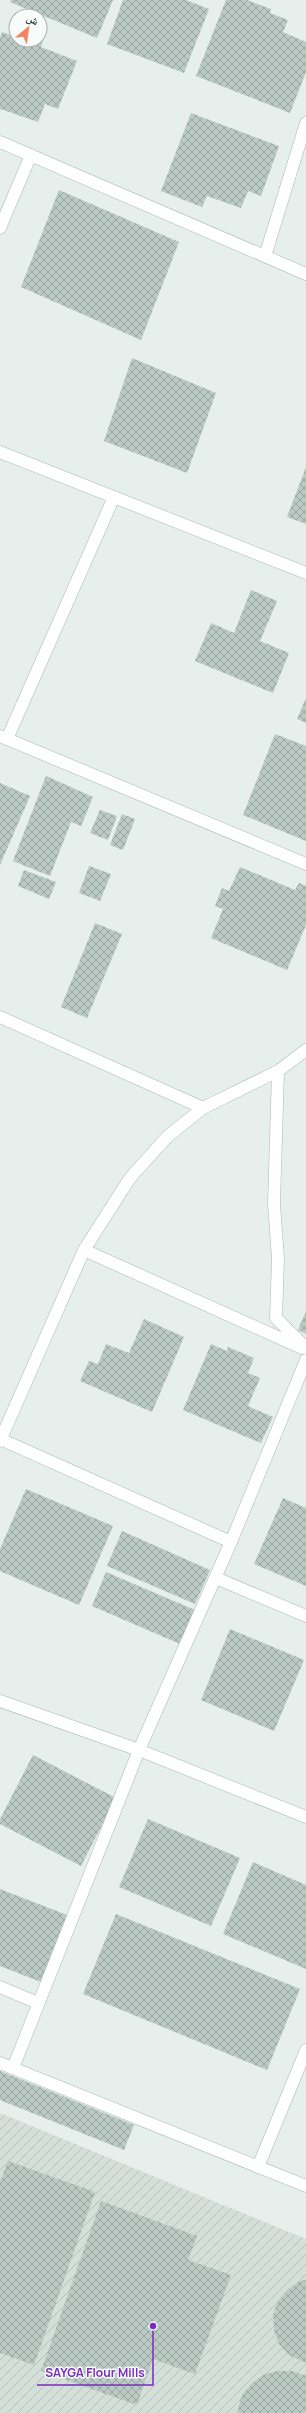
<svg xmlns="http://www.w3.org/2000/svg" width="306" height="2413" viewBox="0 0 306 2413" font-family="Manrope,'Noto Naskh Arabic',sans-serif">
	<defs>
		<pattern id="industrial-furrows" width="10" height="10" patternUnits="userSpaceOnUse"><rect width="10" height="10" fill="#d4dfda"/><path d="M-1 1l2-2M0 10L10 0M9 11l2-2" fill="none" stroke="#b6c1bc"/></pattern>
		<pattern id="building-cross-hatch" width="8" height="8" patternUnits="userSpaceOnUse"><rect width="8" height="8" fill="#bbcac4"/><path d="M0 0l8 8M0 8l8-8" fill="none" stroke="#98a6a0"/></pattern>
	</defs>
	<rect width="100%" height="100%" fill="#e6efeb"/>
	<!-- industrial -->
	<polygon fill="url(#industrial-furrows)" points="0,2113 306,2239 306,2413 0,2413"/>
	<!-- building -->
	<g fill="url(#building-cross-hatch)">
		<polygon points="11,0 113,0 97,38 10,2"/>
		<polygon points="123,0 186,0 209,9 184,73 107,44"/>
		<polygon points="226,0 247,0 271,9 270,13 288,20 283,32 306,42 306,72 290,113 196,76"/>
		<polygon points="2,32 16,37 16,40 40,39 43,40 41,47 77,61 58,109 45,104 38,122 1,109 0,111 0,38"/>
		<polygon points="191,113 279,146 261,196 248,191 241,208 207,196 202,207 161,191"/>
		<polygon points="59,190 179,242 141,340 21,287"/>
		<polygon points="132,358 216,393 187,473 104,441"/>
		<polygon points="306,467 306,524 287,517"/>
		<polygon points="251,590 277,601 260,641 289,653 273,693 195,661 211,623 234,633"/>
		<polygon points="306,698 306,723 297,719"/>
		<polygon points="275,734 306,746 306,841 243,815"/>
		<polygon points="46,776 93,797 81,826 71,822 50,876 13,861"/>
		<polygon points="0,783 30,796 0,865"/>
		<polygon points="100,810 117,816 108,840 90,833"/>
		<polygon points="122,814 135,819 123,850 110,845"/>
		<polygon points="89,866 111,874 100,901 79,893"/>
		<polygon points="240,867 295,890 299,883 306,886 306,925 287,970 211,938 223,909 215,906 222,888 229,891"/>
		<polygon points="24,870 56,882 49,899 18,886"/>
		<polygon points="95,923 122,934 87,1018 61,1007"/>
		<polygon points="306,1311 306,1334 298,1330"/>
		<polygon points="144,1319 184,1337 152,1412 80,1381 89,1361 98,1364 106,1344 129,1353"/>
		<polygon points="211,1344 227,1351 228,1347 254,1358 248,1373 260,1378 248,1406 273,1417 261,1443 183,1410"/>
		<polygon points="26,1489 113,1526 79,1605 0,1571 0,1549"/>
		<polygon points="283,1498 306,1508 306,1586 254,1564"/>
		<polygon points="122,1531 210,1570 195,1604 107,1566"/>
		<polygon points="106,1572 195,1610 180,1644 92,1606"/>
		<polygon points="230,1629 304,1660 274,1731 201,1700"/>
		<polygon points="33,1755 116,1798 81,1866 0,1824 0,1819"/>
		<polygon points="148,1819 240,1858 211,1926 119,1887"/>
		<polygon points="253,1862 306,1885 306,1969 223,1934"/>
		<polygon points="0,1889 67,1915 41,1982 0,1966"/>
		<polygon points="116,1914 300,1989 267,2070 83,1994"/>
		<polygon points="0,2071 134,2125 124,2150 0,2100"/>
		<polygon points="8,2161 95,2192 34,2365 0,2353 0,2182"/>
		<polygon points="101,2201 197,2236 188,2260 231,2275 195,2374 153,2359 137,2405 41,2371"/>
		<polygon points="306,2280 306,2363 289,2355 279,2344 274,2330 273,2315 278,2301 287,2290 300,2281"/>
		<polygon points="277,2371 292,2371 306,2376 306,2413 237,2413 242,2395 251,2384 263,2375"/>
	</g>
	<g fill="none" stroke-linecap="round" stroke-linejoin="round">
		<defs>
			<g id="minor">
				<polyline points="0,142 306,274"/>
				<polyline points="0,228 31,155"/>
				<polyline points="265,256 306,123"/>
				<polyline points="0,452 306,573"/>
				<polyline points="0,736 306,864"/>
				<polyline points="7,739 114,497"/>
				<polyline points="0,1017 203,1108"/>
				<polyline points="278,1071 274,1204 278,1259 276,1318 306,1348"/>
				<polyline points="84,1250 302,1348"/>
				<polyline points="0,1439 231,1542"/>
				<polyline points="0,1441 84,1250 130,1178 167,1137 203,1108 278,1071 306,1050"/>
				<polyline points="216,1578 306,1616"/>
				<polyline points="0,1701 139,1750 306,1817"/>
				<polyline points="0,1987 38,2003"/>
				<polyline points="0,2063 306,2186"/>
				<polyline points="13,2068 139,1750 231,1542 306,1360"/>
				<polyline points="258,2167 306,2050"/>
			</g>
		</defs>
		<!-- minor casing -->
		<use href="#minor" stroke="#a8b8b2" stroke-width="13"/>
		<!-- minor -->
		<use href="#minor" stroke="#fff" stroke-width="12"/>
	</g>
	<!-- callouts -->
	<path fill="none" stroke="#7b2cbf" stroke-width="1.5" d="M153 2326L153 2385H37"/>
	<circle fill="#7b2cbf" stroke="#f7fbf9" stroke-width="1.5" cx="153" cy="2326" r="4"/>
	<g font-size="12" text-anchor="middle" font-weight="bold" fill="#7b2cbf" stroke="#f7fbf9" stroke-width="3" stroke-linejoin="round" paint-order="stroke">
		<text x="95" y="2377">SAYGA Flour Mills</text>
	</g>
	<!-- north arrow -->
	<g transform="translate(28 28) rotate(29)"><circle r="19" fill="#f7fbf9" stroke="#a3b1ad"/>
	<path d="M0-3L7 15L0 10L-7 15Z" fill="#f4845f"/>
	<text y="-6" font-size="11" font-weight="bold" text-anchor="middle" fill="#24423a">ش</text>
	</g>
</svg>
